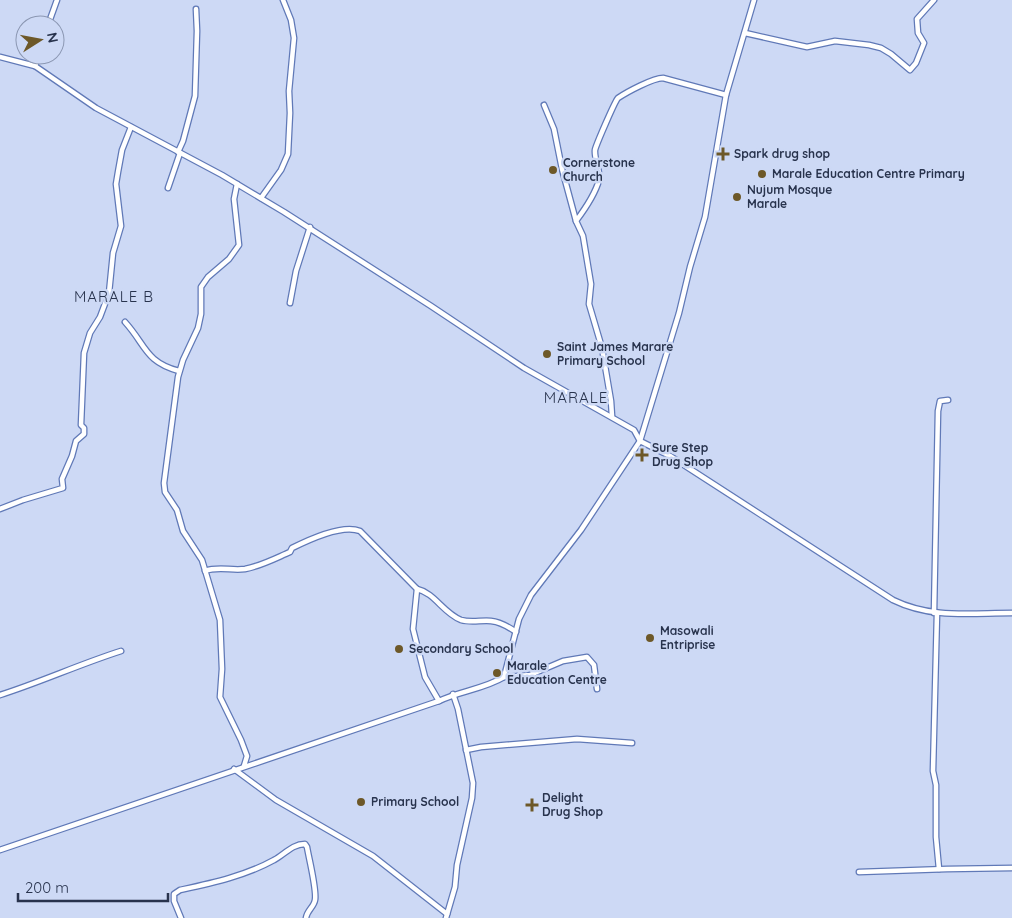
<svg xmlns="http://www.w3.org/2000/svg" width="1012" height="918" viewBox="0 0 1012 918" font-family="Quicksand,sans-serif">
	<rect width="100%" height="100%" fill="#cdd9f5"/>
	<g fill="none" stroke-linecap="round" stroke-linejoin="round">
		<defs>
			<g id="street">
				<polyline points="48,25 57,0"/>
				<polyline points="745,33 807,47 835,41 869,45 881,48 891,54 910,70 916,63 924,43 918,33 917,19 934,0"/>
				<path d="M39 55 35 66 96 108 222 175 284 212 431 306 524 368 634 430 640 441 670 456 893 600C932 619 970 613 1012 613"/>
				<polyline points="0,57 35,66"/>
				<polyline points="544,105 554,129 562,169 576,221"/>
				<polyline points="178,152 183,141 195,96 197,31 196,9"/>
				<polyline points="237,184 234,199 239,245 229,259 208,277 201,287 201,314 198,328 183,360 178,377 164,483 165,492 177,510 183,531 202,560 220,620 222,669 220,697 241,740 247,756 244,766"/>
				<polyline points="168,188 180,153"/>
				<polyline points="261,198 281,170 288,154 290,113 289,91 294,38 291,20 283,0"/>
				<polyline points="290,303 296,271 310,227"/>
				<path d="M125 322C146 345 145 362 179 371"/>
				<path d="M612 416 611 401 602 348 589 304 591 284 583 236 576 221C585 209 595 195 599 180 601 171 594 160 595 150 596 145 615 101 618 98 627 92 653 78 663 78L726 95"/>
				<polyline points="0,509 23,500 63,488 62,479 72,456 76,441 84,434 84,428 81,425 84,353 90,333 100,317 109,293 113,253 121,226 116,184 118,172 122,150 131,127"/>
				<path d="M205 571C218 566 232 571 245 569 261 566 276 558 290 552L292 548C308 540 343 524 360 531L417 589 413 629 425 677 439 701"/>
				<path d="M417 589C435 593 443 613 461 620 471 623 481 620 491 621 500 622 509 627 516 632"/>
				<polyline points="934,613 938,411 940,401 948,400"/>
				<polyline points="937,613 933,771 936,785 936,837 939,869"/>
				<polyline points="504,677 530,675 563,661 587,657 594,665 597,689"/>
				<path d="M0 695C41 682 80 664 121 651"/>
				<polyline points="466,750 481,747 577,739 632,743"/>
				<polyline points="234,769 276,800 373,856 447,914"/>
				<path d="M0 850 439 701C460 691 484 689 504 677L519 619 531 595 581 530 640 441 679 313 690 267 705 217 726 95 754 0"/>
				<polyline points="859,872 947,869 1012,868"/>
				<path d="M181 918 174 901V894L180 890C212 883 245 876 274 860 284 855 292 844 305 844L307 847C309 859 317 890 315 900 314 907 307 910 306 918"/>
				<polyline points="446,918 455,887 457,865 472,798 473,783 458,709 453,694"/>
			</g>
		</defs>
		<!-- street casing -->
		<use href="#street" stroke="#6079b7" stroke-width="7"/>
		<!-- street -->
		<use href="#street" stroke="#fff" stroke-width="4.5"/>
	</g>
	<!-- markers -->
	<g fill="#6d5828" stroke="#cdd9f5" stroke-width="2">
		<path d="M720.5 146.5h5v5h5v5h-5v5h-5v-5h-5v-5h5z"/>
		<circle cx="553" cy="170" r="5"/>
		<circle cx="762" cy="174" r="5"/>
		<circle cx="737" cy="197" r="5"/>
		<circle cx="547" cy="354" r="5"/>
		<path d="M639.5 447.5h5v5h5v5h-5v5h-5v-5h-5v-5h5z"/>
		<circle cx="650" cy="638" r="5"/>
		<circle cx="399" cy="649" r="5"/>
		<circle cx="497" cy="673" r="5"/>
		<circle cx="361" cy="802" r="5"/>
		<path d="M529.5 797.5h5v5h5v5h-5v5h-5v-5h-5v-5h5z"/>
	</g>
	<g text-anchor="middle" stroke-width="5" stroke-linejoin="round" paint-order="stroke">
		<!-- poi labels -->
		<g font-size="12" font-weight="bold" fill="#28334d" stroke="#cdd9f5" text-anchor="start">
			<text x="734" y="158">Spark drug shop</text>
			<text x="563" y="167">Cornerstone<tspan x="563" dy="14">Church</tspan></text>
			<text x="772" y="178">Marale Education Centre Primary</text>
			<text x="747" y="194">Nujum Mosque<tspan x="747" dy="14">Marale</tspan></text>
			<text x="557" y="351">Saint James Marare<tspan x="557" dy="14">Primary School</tspan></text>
			<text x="652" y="452">Sure Step<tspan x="652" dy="14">Drug Shop</tspan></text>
			<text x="660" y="635">Masowali<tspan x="660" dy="14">Entriprise</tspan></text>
			<text x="409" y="653">Secondary School</text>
			<text x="507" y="670">Marale<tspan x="507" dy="14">Education Centre</tspan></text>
			<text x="542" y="802">Delight<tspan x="542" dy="14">Drug Shop</tspan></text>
			<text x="371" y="806">Primary School</text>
		</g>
		<!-- quarter labels -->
		<g font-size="15" letter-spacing="1" fill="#28334d" stroke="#cdd9f5">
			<text x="114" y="302">MARALE B</text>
			<text x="576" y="403">MARALE</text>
		</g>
	</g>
	<!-- north arrow -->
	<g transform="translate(40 40) rotate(79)"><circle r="24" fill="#cdd9f5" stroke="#8b97b2"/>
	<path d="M0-4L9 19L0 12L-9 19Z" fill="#6d5828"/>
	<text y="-8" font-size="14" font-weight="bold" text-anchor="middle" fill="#28334d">N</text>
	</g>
	<!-- scale -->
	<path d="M18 893v8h150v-8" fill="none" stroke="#28334d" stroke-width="2.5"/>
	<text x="25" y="893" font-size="15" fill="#28334d" stroke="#cdd9f5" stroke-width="4" paint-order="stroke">200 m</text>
</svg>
